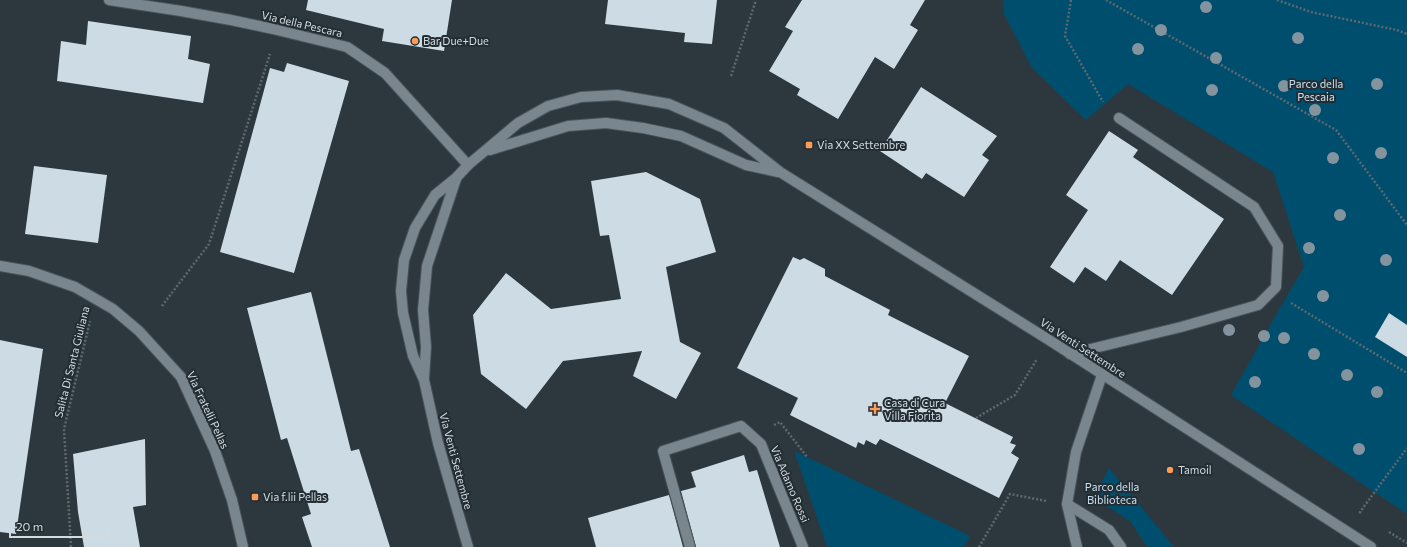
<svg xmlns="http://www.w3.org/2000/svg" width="1407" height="547" viewBox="0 0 1407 547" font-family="Commissioner,sans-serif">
	<rect width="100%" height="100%" fill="#2c383e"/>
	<!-- green -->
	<g fill="#004e6e">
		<polygon points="1003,0 1407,0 1407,514 1231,395 1277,313 1304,267 1273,172 1128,84 1086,120 1032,68 1004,14"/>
		<polygon points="794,451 807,457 970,536 964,547 827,547"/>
		<polygon points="1109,468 1174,547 1147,547 1130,521 1094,498"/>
	</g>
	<!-- building -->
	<g fill="#cddbe4">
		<polygon points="308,0 452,0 444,51 382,41 384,29 306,10"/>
		<polygon points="608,0 717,0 712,44 684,42 685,33 605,24"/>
		<polygon points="802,0 925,0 910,25 918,30 894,69 875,57 838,119 797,95 800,89 769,71 793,31 785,27"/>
		<polygon points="88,21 191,36 188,59 210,64 203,103 57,81 61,41 86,45"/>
		<polygon points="287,63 349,81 294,273 220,252 270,68 284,72"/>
		<polygon points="921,87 997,136 982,155 989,160 964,197 926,173 922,179 880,151"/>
		<polygon points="1109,131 1138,150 1133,157 1224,219 1172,295 1120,260 1106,281 1085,267 1074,283 1050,267 1088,210 1066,195"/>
		<polygon points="34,166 107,175 98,243 25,234"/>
		<polygon points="646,172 700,199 716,252 666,267 680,342 701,353 676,399 633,376 642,351 563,361 526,409 481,374 473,315 506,273 551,309 621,299 609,235 600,236 591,181"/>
		<polygon points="793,257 800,260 804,258 825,269 825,276 890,310 888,315 969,356 945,403 1013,437 1010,443 1016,445 1011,453 1019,458 999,498 880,439 876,445 866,440 864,445 858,442 856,448 790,415 798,398 737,368"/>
		<polygon points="311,292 351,451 359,449 390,547 312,547 302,517 311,514 287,438 281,440 247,308"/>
		<polygon points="1389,313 1407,325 1407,357 1375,337"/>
		<polygon points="0,340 43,349 16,534 0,532"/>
		<polygon points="145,439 146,505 133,507 140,547 84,547 78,512 73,454"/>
		<polygon points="744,455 749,472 757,470 780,547 696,547 681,491 696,487 691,472"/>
		<polygon points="669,495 683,547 596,547 588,518"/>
	</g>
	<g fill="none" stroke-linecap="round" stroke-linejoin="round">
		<defs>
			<g id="minor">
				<polyline points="109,0 181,11 231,20 273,29 347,47 385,73 468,165"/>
				<polyline points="490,150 568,126 606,123 643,128 681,136 746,165 778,172"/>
				<polyline points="0,266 29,271 75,287 113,309 139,331 181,377 215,451 232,500 243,547"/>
				<polyline points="1070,354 1181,327 1258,305 1276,287 1278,246 1254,207 1119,118"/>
				<polyline points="424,378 426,347 423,310 427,266 456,179"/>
				<polyline points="1067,504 1109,530 1121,547"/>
				<polyline points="468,547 438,443 424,380 413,356 403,313 401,291 404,260 415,228 435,195 456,178 468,165 518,123 548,106 581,97 617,95 669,104 724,128 780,172 1049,340 1371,547"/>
				<polyline points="690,547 663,451 741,426 761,444 803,547"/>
				<polyline points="1077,547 1067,504 1076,452 1102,375"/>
			</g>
		</defs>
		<!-- minor casing -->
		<use href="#minor" stroke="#4a5459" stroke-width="12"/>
		<!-- path -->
		<g stroke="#5e696e" stroke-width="2.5" stroke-dasharray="2 2" stroke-linecap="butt">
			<polyline points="1071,0 1065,36 1103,102"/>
			<polyline points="1106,0 1336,130 1407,225"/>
			<polyline points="1277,0 1311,12 1397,30 1407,34"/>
			<polyline points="731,76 756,0"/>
			<polyline points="1291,303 1407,373"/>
			<polyline points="162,306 209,244 270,54"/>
			<polyline points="976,418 1015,395 1037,359"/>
			<polyline points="774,425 780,422 807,457"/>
			<polyline points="1361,513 1360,512 1407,448"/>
			<polyline points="1389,532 1407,543"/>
			<polyline points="71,547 64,429 90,321"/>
			<polyline points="979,547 1010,494 1046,501"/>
		</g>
		<!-- minor -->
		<use href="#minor" stroke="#79868e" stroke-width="10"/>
	</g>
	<!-- trees -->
	<g fill="#83949f">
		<circle cx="1206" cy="7" r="6"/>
		<circle cx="1161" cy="30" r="6"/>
		<circle cx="1298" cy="38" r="6"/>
		<circle cx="1138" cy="49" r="6"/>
		<circle cx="1216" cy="58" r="6"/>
		<circle cx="1377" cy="84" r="6"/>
		<circle cx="1284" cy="86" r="6"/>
		<circle cx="1212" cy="90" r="6"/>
		<circle cx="1315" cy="110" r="6"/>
		<circle cx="1381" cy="153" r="6"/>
		<circle cx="1333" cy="158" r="6"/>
		<circle cx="1340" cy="215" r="6"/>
		<circle cx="1309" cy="248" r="6"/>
		<circle cx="1386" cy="260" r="6"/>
		<circle cx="1323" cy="296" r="6"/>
		<circle cx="1229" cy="330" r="6"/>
		<circle cx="1264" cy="336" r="6"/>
		<circle cx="1284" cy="338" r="6"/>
		<circle cx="1314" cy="354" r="6"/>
		<circle cx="1347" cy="375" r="6"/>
		<circle cx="1255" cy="382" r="6"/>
		<circle cx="1377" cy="392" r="6"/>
		<circle cx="1359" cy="449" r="6"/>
	</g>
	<!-- markers -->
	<g fill="#fd9c56" stroke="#232d34" stroke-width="1.5">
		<circle cx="415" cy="41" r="4"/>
		<rect x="805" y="141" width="8" height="8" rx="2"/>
		<path d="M873 403h4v4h4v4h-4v4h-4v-4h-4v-4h4z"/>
		<circle cx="1170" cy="470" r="4"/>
		<rect x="251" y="493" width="8" height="8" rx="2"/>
	</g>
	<g text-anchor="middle" stroke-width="4" stroke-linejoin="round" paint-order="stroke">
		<!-- street labels -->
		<g font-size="11" fill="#d4dbdf" stroke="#232d34">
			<text transform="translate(302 24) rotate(13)" y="4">Via della Pescara</text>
			<text transform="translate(1083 348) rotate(33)" y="4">Via Venti Settembre</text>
			<text transform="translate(72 362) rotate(-76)" y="4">Salita Di Santa Giuliana</text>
			<text transform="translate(208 410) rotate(65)" y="4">Via Fratelli Pellas</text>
			<text transform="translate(456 461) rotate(75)" y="4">Via Venti Settembre</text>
			<text transform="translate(790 484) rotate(67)" y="4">Via Adamo Rossi</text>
		</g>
		<!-- poi labels -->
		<g font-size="11" fill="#d4dbdf" stroke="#232d34" text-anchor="start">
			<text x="423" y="45">Bar Due+Due</text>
			<text x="817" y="149">Via XX Settembre</text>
			<text x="884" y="407">Casa di Cura<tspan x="884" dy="13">Villa Fiorita</tspan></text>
			<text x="1178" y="474">Tamoil</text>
			<text x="263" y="501">Via f.lii Pellas</text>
		</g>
		<!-- park labels -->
		<g font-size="11" fill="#cae0ee" stroke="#232d34">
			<text x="1316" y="88">Parco della<tspan x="1316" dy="13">Pescaia</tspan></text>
			<text x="1112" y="491">Parco della<tspan x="1112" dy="13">Biblioteca</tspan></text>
		</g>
	</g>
	<!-- scale -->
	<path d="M10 531v6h98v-6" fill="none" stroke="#d4dbdf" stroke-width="2"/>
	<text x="16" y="531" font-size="12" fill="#d4dbdf" stroke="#232d34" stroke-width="3" paint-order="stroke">20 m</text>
</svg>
